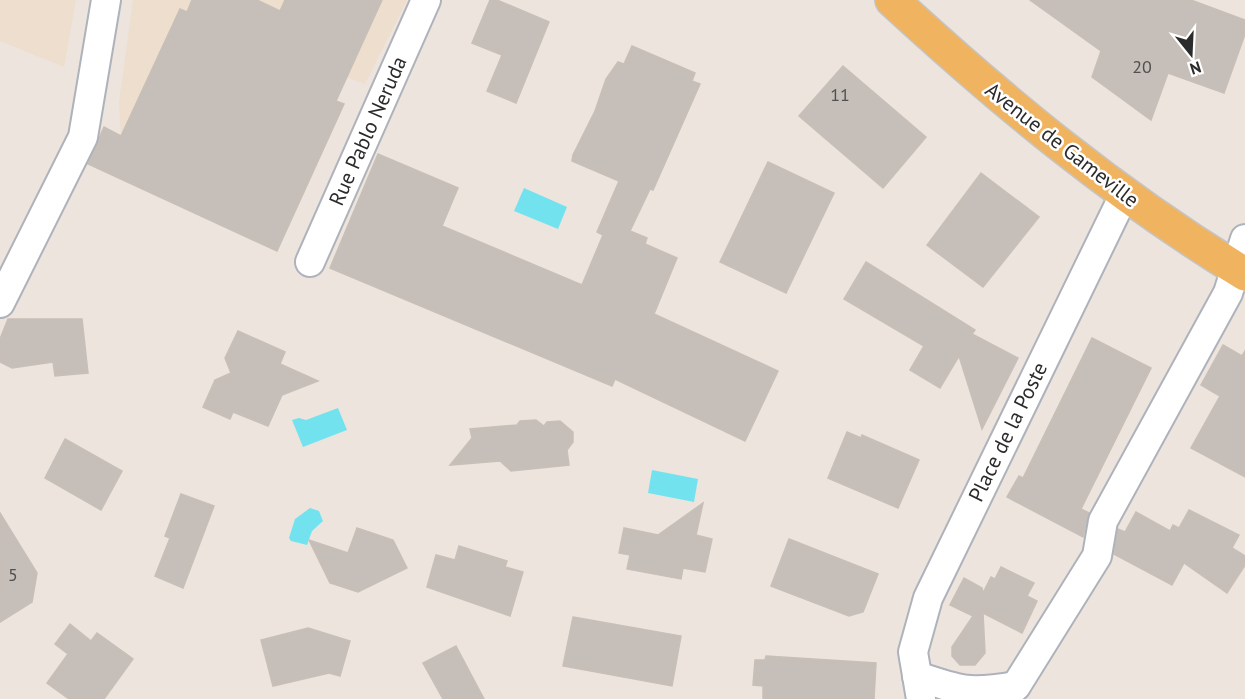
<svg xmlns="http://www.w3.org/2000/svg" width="1245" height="699" viewBox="0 0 1245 699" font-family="'PT Sans',sans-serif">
	<rect width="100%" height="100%" fill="#ede4de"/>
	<!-- education -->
	<g fill="#eedecd">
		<polygon points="0,0 76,0 64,67 0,41"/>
		<polygon points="133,0 407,0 365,84 245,41 121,136 119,102"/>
	</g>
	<!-- water -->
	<g fill="#72e3ee">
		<polygon points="524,188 567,207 558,229 514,211"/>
		<polygon points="338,408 347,430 303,447 292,420 299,418 306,420"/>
		<polygon points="652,470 698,479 694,502 648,493"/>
		<polygon points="310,508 319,511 323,521 312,531 307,545 291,541 289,538 295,519"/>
	</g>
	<!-- building -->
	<g fill="#c6bfb9" stroke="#c8bfb7" stroke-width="1.5">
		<polygon points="192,0 257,0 280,11 285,0 382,0 336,101 344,104 277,251 88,164 104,127 121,136 180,9 187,12"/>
		<polygon points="490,0 497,0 549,22 516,103 487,91 502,55 472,43"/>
		<polygon points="1030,0 1191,0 1245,20 1245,34 1224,93 1168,73 1151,120 1092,77 1101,51"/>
		<polygon points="632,46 695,73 692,81 700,84 653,190 650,189 630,231 647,238 645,244 677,258 654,314 778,371 745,441 615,379 612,386 330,268 378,154 458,188 442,226 582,285 603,235 597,232 619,181 572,161 573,155 595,111 606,79 618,62 624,64"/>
		<polygon points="843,66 926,137 883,188 799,116"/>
		<polygon points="768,162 834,193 786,293 720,262"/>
		<polygon points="981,173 1039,217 983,287 927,245"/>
		<polygon points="866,262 975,330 972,334 1018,358 982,429 959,356 940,388 910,370 924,346 844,299"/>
		<polygon points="8,319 82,319 88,373 55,376 53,362 12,368 0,362 0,339"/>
		<polygon points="238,331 285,352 280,364 318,381 282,395 268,426 233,412 230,419 203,407 215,380 231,373 225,358"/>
		<polygon points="1092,338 1151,368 1081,509 1089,513 1083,537 1007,497 1019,476 1023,478"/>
		<polygon points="1223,345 1242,356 1245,351 1245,477 1191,448 1220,396 1201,385"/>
		<polygon points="536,420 544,426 547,422 560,421 573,432 573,442 567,450 569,465 511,471 500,461 450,465 472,438 470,429 517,425 520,421"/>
		<polygon points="847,432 861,438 862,435 919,460 898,508 828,478"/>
		<polygon points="65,439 122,471 101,510 45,478"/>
		<polygon points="181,494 214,506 183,588 155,576 170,538 165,536"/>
		<polygon points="703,503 696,535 712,539 705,572 683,568 681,579 627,569 630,555 619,553 624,528 658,535"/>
		<polygon points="1189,510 1239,535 1232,548 1245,556 1245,565 1227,593 1184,563 1172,585 1114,554 1118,529 1125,532 1136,512 1170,531 1173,525 1179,528"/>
		<polygon points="0,513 37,573 32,602 0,622"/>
		<polygon points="357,528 393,540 407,568 358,592 330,583 309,540 348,553"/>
		<polygon points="789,539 878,574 863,612 849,616 771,586"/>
		<polygon points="459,546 507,561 505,567 523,572 510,616 427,587 436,555 455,560"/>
		<polygon points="1001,567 1034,583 1027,596 1037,601 1022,633 983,613 985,653 975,665 960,665 952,656 952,647 973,616 950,605 964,578 982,588 983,593 991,577 995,579"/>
		<polygon points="573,617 681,636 672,686 563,666"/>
		<polygon points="70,624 91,641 97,633 133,659 104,699 69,699 47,683 68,654 55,644"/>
		<polygon points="308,628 350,641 340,676 329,673 273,686 261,640"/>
		<polygon points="456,646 484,699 443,699 423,663"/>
		<polygon points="766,656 876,663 874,699 763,699 763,686 753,685 755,660 765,660"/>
	</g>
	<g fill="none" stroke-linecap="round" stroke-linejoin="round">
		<defs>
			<g id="minor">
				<polyline points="310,262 426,0"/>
				<polyline points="0,303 83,137 106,0"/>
				<path d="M917 676C961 691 969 694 1016 686"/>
				<polyline points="921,699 913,652 928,598 1124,195"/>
				<polyline points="1002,699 1016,686 1097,556 1103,521 1228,293 1245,239"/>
			</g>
			<path id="primary" d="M892 0C1004 103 1114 194 1245 274"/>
		</defs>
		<!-- minor casing -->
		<use href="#minor" stroke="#aeb3bb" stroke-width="32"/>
		<!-- primary casing -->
		<use href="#primary" stroke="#c4c4c4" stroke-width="36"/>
		<!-- minor -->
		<use href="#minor" stroke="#fff" stroke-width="28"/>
		<!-- primary -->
		<use href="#primary" stroke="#f0b460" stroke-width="33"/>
	</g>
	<g text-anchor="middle" stroke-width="5" stroke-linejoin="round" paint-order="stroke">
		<!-- number labels -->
		<g font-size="18" fill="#52504e">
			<text x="1142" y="73">20</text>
			<text x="840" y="101">11</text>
			<text x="13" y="581">5</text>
		</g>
		<!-- street labels -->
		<g font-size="21" fill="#2b2b2b" stroke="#fff">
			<text transform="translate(368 131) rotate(-66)" y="7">Rue Pablo Neruda</text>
			<text transform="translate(1062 145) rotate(38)" y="7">Avenue de Gameville</text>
			<text transform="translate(1008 432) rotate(-64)" y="7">Place de la Poste</text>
		</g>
	</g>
	<!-- north arrow -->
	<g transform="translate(1191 54) rotate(162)" stroke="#ffffff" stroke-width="4.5" paint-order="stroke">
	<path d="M0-4.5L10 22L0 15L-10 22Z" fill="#2b2b2b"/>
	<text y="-9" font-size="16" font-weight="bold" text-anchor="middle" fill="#2b2b2b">N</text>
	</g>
</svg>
